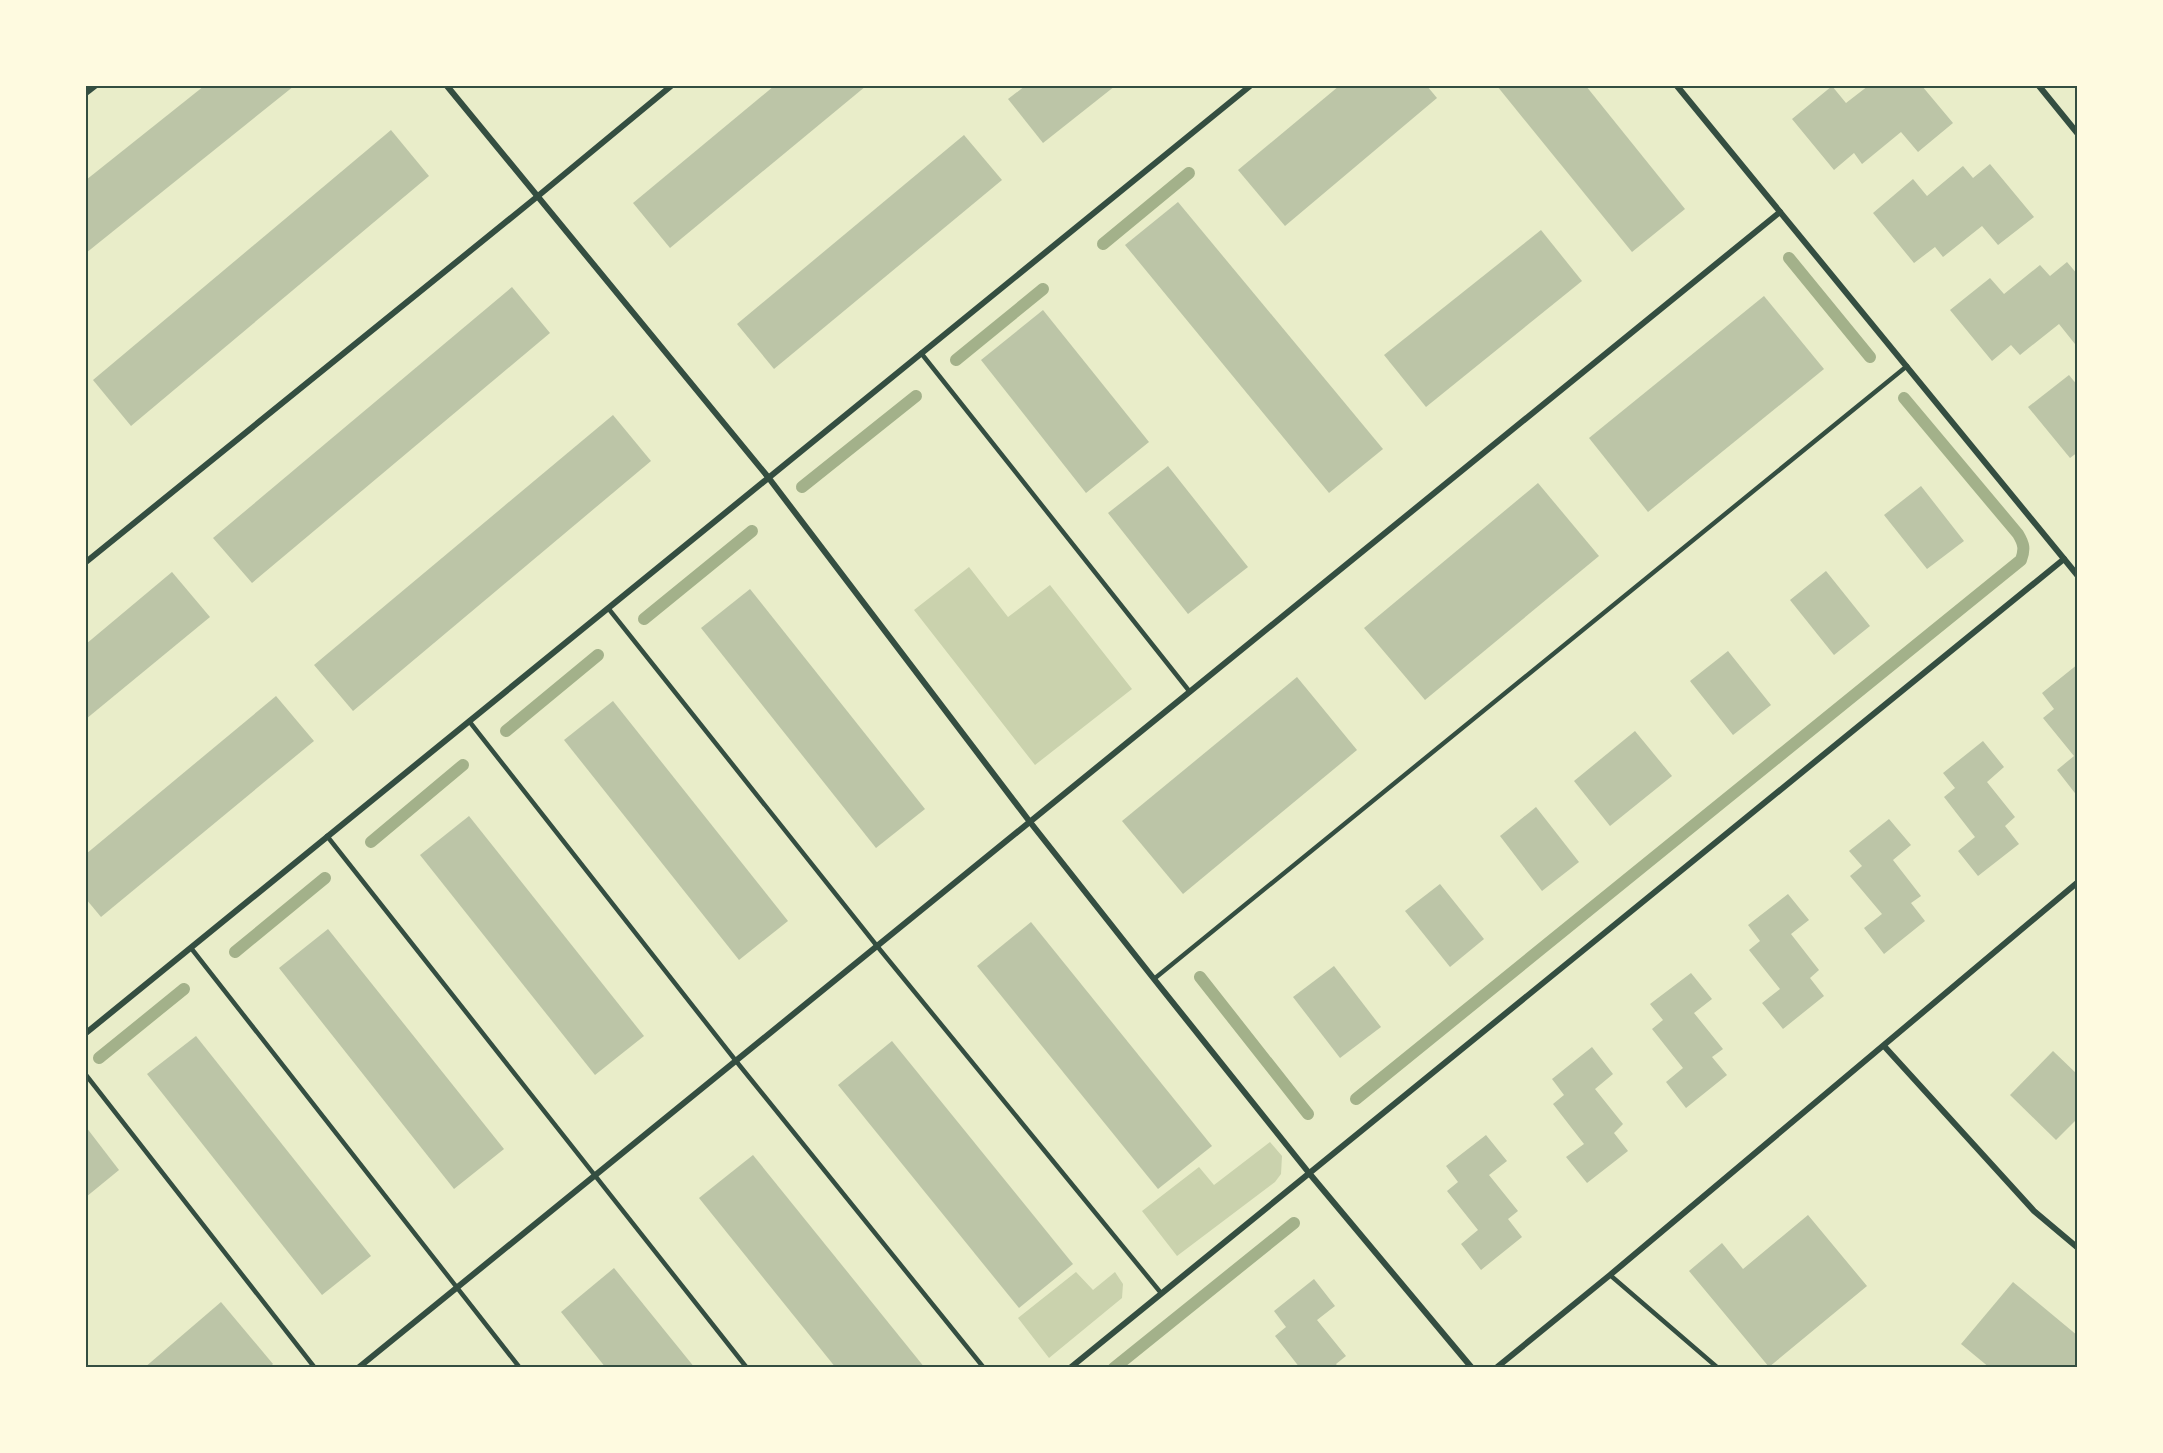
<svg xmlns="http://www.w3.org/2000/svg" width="2163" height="1453" viewBox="0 0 2163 1453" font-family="Bitter,serif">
	<rect width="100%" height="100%" fill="#e9edc9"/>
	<!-- green -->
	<g fill="#cad2ad">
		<polygon points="969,567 1008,617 1050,585 1132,689 1035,765 914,610"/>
		<polygon points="1270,1142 1282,1156 1281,1174 1275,1182 1177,1256 1142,1211 1199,1167 1214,1185"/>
		<polygon points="1076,1272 1093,1290 1115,1272 1123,1284 1122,1298 1049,1358 1018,1318"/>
	</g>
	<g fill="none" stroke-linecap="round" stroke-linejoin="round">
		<!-- stream -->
		<g stroke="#a3b18a" stroke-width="12">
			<polyline points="1103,244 1189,173"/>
			<polyline points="1789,258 1870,357"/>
			<polyline points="956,360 1043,289"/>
			<polyline points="802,487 916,396"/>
			<polyline points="644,619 752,531"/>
			<polyline points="506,731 598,655"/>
			<polyline points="371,842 463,765"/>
			<polyline points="235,952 325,878"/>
			<polyline points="1200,977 1308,1114"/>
			<polyline points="99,1058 184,989"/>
			<path d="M1356 1099 2021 560C2025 549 2024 544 2018 534L1904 398"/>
			<polyline points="1114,1368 1294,1223"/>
		</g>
	</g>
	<!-- building -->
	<g fill="#bcc5a7">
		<polygon points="204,86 294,86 86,253 86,180"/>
		<polygon points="774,86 866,86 670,248 633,203"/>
		<polygon points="1025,86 1115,86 1043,143 1008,99"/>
		<polygon points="1339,86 1427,86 1437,98 1285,226 1238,170"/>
		<polygon points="1497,86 1586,86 1685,209 1632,252"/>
		<polygon points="1832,86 1846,103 1868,86 1922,86 1953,123 1918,152 1901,132 1862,164 1854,153 1834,170 1792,119"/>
		<polygon points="391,130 429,176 131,426 93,380"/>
		<polygon points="964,135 1002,180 774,369 737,324"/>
		<polygon points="1990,164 2034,217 1998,245 1982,226 1943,257 1935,247 1914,263 1873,213 1913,179 1927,196 1963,166 1973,178"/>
		<polygon points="1178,202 1383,449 1329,493 1125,245"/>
		<polygon points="1541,230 1582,281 1426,407 1384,355"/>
		<polygon points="2067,262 2078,275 2078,342 2075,344 2059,324 2020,355 2011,345 1992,361 1950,310 1990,278 2004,294 2040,265 2050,276"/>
		<polygon points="512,287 550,333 252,583 213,538"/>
		<polygon points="1764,296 1824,369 1648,512 1589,438"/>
		<polygon points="1043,310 1149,442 1086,493 981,360"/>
		<polygon points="2069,375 2078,386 2078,452 2070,458 2028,407"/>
		<polygon points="613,415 651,461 353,711 314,665"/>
		<polygon points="1168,466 1248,567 1188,614 1108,513"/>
		<polygon points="1538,483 1599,556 1425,700 1364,628"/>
		<polygon points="1921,486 1964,541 1927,569 1884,515"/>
		<polygon points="1826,571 1870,626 1834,655 1790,600"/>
		<polygon points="172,572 210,617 86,719 86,644"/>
		<polygon points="750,589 925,809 876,848 701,628"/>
		<polygon points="1728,651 1771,705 1733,735 1690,681"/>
		<polygon points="2078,664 2078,797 2057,770 2074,756 2043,718 2054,709 2042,693"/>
		<polygon points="1297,677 1357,750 1183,894 1122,821"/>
		<polygon points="276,696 314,741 101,917 86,899 86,854"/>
		<polygon points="613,701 788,921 739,960 564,740"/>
		<polygon points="1635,731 1672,776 1610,826 1574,781"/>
		<polygon points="1983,741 2004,767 1987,782 2015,817 2005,826 2019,844 1978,876 1958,851 1975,837 1944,797 1955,788 1943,773"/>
		<polygon points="1536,807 1579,862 1542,891 1500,836"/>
		<polygon points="469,816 644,1036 595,1075 420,855"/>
		<polygon points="1889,819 1911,845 1893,860 1921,896 1911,903 1925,921 1884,954 1864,928 1882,914 1850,876 1862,866 1849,851"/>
		<polygon points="1440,884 1484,939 1450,967 1405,911"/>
		<polygon points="1788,894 1809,920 1791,934 1819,970 1810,978 1824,996 1783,1029 1762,1003 1780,989 1749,950 1760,941 1748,925"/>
		<polygon points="1031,922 1212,1146 1158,1189 977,966"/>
		<polygon points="328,929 504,1149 454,1189 279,968"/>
		<polygon points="1334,966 1381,1027 1340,1058 1293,997"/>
		<polygon points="1691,973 1712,999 1694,1013 1723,1049 1712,1057 1727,1075 1686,1108 1666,1082 1683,1068 1652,1029 1663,1020 1650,1004"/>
		<polygon points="196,1036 371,1256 322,1295 147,1074"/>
		<polygon points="892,1041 1073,1264 1019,1308 838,1085"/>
		<polygon points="1592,1047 1613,1074 1595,1089 1623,1124 1614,1133 1628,1151 1587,1183 1566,1157 1584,1144 1553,1104 1564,1095 1552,1079"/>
		<polygon points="2053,1051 2078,1075 2078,1118 2056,1140 2010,1095"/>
		<polygon points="86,1127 119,1170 86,1197"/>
		<polygon points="1486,1135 1507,1161 1489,1175 1518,1211 1508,1219 1522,1237 1481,1270 1461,1244 1478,1230 1447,1191 1458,1182 1446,1166"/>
		<polygon points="753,1155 925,1368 836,1368 699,1198"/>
		<polygon points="1808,1215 1867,1286 1769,1367 1689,1271 1722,1243 1743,1269"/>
		<polygon points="614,1268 695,1368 606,1368 561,1312"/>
		<polygon points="1314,1279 1335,1306 1317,1320 1346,1356 1336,1364 1339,1368 1300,1368 1275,1336 1286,1327 1274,1311"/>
		<polygon points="2013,1282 2078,1336 2078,1364 2074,1368 1990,1368 1961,1344"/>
		<polygon points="221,1302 273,1364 269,1368 144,1368"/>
	</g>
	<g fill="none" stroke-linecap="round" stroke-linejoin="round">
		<!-- service -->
		<g stroke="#344e41" stroke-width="4.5">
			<polyline points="921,353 1190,692"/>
			<polyline points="608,608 877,946 1161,1293"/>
			<polyline points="469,721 736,1061 984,1368"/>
			<polyline points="327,836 747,1368"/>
			<polyline points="191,948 520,1368"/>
			<polyline points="1154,979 1907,366"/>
			<polyline points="86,1075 315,1368"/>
			<polyline points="1610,1275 1718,1368"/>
		</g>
		<!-- minor -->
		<g stroke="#344e41" stroke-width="6">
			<polyline points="447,86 768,477 1030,822 1154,979 1309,1173 1472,1368"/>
			<polyline points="1677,86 2078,576"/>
			<polyline points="2039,86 2078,134"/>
			<polyline points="86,93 95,86"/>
			<polyline points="86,562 538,196 671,86"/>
			<polyline points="86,1033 1250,86"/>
			<polyline points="1884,1046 2034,1211 2078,1248"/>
			<polyline points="358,1368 1780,212"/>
			<polyline points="1070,1368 2064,559"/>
			<polyline points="1496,1368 1610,1275 2078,882"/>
		</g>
	</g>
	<!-- border -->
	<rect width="2163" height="1453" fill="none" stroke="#fefae0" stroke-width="174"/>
	<rect x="87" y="87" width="1989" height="1279" fill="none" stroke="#344e41" stroke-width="2"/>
</svg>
